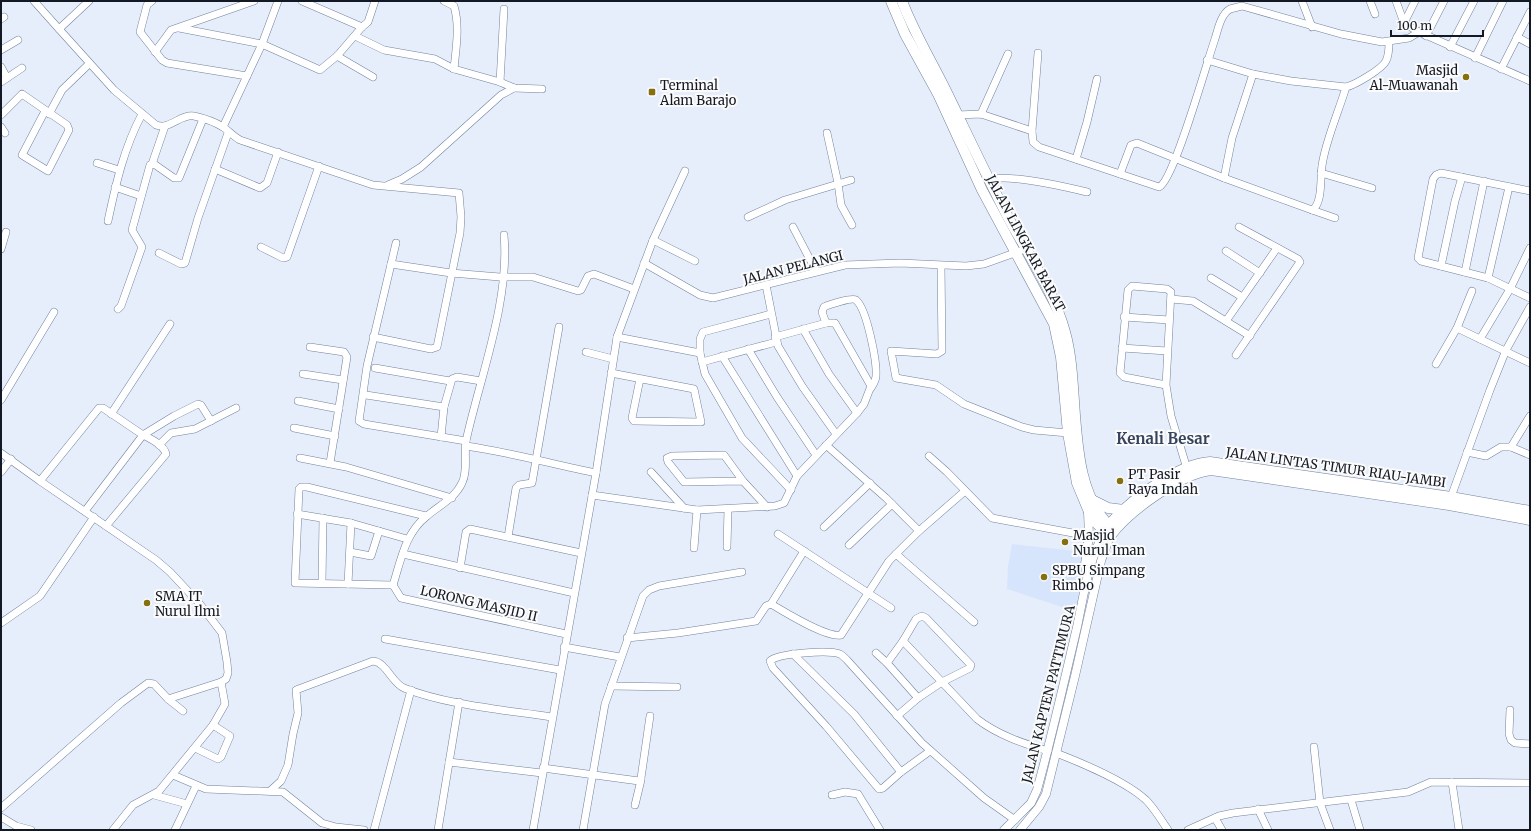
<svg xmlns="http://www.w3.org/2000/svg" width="1531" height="831" viewBox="0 0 1531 831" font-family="Merriweather,serif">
	<rect width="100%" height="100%" fill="#e7eefb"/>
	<!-- built -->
	<polygon fill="#d7e5fc" points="1012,544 1084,552 1077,612 1007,589 1008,566"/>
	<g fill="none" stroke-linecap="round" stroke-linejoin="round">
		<defs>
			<g id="minor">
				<polyline points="34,1 59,29"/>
				<path d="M89 1 59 29 114 90 156 125C170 130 180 114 194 116 203 118 215 122 223 127 229 131 233 136 240 140L373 185 459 193 461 217 460 233 437 347 431 349 373 337"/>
				<polyline points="152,1 147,5 140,32 162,60 167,63 247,76"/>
				<polyline points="302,1 362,27"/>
				<path d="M444 1 454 6C460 26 456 48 454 69"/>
				<polyline points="1302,1 1312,27"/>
				<polyline points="1370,1 1375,14"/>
				<polyline points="1396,1 1404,23 1419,32 1530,81"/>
				<polyline points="1,19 4,17"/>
				<polyline points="1404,23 1415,1"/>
				<polyline points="179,28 262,44 320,70 337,56 362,27 368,22 375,1"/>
				<polyline points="355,36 384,50 435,59 454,69 500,82 514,88 542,89"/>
				<polyline points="1426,36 1444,1"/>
				<polyline points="1517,37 1530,44"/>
				<polyline points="1450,47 1474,1"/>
				<polyline points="1,50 18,40"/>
				<polyline points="155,52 171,30 254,1"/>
				<polyline points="337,56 373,77"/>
				<polyline points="1475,58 1503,1"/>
				<path d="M1207 60 1253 74 1291 81 1346 87C1355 85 1382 69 1386 61 1389 55 1389 48 1389 42"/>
				<polyline points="1,67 7,78"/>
				<polyline points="1501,69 1530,12"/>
				<polyline points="1,82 22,68"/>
				<polyline points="500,82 504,9"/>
				<polyline points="49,114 62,90 89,64"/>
				<polyline points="981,114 1008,54"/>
				<polyline points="1,115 22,94 67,125 69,130 48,171 22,155 45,111"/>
				<path d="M957 115 981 114 1032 131 1033 142 1039 147 1159 187C1174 181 1207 61 1215 39 1218 29 1221 14 1230 9L1242 6 1341 34 1382 42 1409 38 1419 32"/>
				<polyline points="1,127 5,133"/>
				<polyline points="223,127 262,44 278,1"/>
				<polyline points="1032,131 1038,53"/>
				<polyline points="827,133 838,183 841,205 852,225"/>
				<polyline points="1076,159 1087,122 1097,79"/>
				<polyline points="97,163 119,170"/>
				<polyline points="152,164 165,126"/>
				<polyline points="215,169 260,188 267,183 278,152"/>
				<polyline points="1321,173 1372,188"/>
				<path d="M1120 174 1131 145 1137 143 1224 178 1312 210C1323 204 1320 177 1322 166 1325 142 1339 111 1346 87"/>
				<polyline points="1224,178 1232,138 1253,74"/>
				<path d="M988 180C1007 173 1066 187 1087 192"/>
				<polyline points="388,185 402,179 421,167 501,95 514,88"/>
				<polyline points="115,187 141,196"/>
				<polyline points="1530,191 1441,173 1436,175 1433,179 1418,258 1421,261 1488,278 1530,298"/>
				<polyline points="1312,210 1335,218"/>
				<polyline points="748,217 785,200 851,180"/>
				<path d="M108 221C116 183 124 148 142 114"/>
				<polyline points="793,227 816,271"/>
				<polyline points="653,240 695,261"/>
				<polyline points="396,243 367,366 359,421 364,424 466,441"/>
				<polyline points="261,247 283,258 287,257 319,166"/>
				<polyline points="1,249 6,232"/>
				<polyline points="1226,251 1260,273"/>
				<polyline points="159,253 181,264 185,263 198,218 228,133"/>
				<polyline points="644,263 700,295 713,298 845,265 900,263 966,266 984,264 1020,251"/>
				<polyline points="391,264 451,273 500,277 533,277 578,291 581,290 588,276 594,274 634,289"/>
				<polyline points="941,266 942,351 937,354 891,351 896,378 936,385 964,404 1022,427 1034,430 1068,433"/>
				<polyline points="1441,266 1455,201 1462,177"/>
				<polyline points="1465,272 1484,181"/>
				<polyline points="1211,278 1242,297"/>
				<polyline points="1488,278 1509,187"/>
				<polyline points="766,285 778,346 802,386 836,434"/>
				<polyline points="1171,299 1193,301 1250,336"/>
				<polyline points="118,309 121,306 142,247 132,230 150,165 154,164 174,178 179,178 203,119"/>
				<polyline points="771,314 703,332 700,339 700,353 705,374 742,438 791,490"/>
				<polyline points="1124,317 1169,320"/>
				<polyline points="1226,321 1277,248"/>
				<path d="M826 323 822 312 824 307C828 305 852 297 856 300 867 309 877 362 876 376 876 381 873 384 871 388"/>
				<polyline points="1457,328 1530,363"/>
				<polyline points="803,329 829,374 857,413"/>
				<polyline points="617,337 700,353"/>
				<polyline points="1480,339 1510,289 1530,248"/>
				<polyline points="310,347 344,352 347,357 330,463"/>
				<polyline points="1122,348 1167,351"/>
				<polyline points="748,349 777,397 816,455"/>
				<polyline points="586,352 613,359"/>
				<polyline points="1236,355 1300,262 1298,259 1239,227"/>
				<polyline points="722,356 797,476"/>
				<polyline points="702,362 776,342"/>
				<polyline points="1436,364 1457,328 1472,291"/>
				<polyline points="375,368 450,381"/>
				<polyline points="611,373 694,389 701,422 634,421 632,418 640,379"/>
				<polyline points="303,374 343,380"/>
				<polyline points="1166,385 1124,377 1120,373 1128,290 1132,286 1167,289 1171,292 1166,385 1171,416 1188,472"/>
				<polyline points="366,395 444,407"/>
				<polyline points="1,400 54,312"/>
				<polyline points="298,401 339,409"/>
				<polyline points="111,414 170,324"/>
				<polyline points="1530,416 1511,447 1530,455"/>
				<polyline points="294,428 335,436"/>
				<polyline points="441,437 444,407 452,379 457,377 481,381"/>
				<polyline points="159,445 171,433 195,429 236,408"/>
				<polyline points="826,445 886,498 919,531"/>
				<path d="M466 446C509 452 552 464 596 473"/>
				<polyline points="1467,452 1486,456 1501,447 1511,447"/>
				<polyline points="1,453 40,481 156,560 170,572 199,603 222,633 227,662 228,673 226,679 221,682 225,704 213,725 159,791 133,805 113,830"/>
				<polyline points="929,456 947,472 992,518 1089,536"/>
				<polyline points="300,458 346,467 452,498"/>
				<polyline points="1,472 11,459"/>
				<polyline points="651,472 684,508"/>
				<polyline points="40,481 99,408 103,408 143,435 174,416 198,404 201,405 211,421"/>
				<polyline points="743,481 684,482 668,462 667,458 672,456 724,455 743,481 767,507"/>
				<polyline points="592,495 697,510 775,506 784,503 797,476 857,413 864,404 871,386 835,323 826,323 775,337"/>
				<polyline points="1451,497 1490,390 1506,350 1530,307"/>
				<path d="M85 511 143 435C151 439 164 445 166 454L106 526"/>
				<polyline points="297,514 351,523 407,539"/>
				<polyline points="824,527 870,483"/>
				<polyline points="778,534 891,608"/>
				<polyline points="508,537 516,488 519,485 532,483 559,327"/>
				<polyline points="849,545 892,504"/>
				<polyline points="727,547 728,509"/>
				<polyline points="694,548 697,510"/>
				<polyline points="350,552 371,556 379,531"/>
				<polyline points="403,554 574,593"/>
				<polyline points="896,554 974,622"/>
				<polyline points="460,568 466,532 470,529 581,553"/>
				<polyline points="322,583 323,518"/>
				<polyline points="348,584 351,523"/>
				<path d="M393 585C401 560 405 533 427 516 440 505 455 498 462 483 468 471 464 454 466 441 480 377 510 301 504 235"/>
				<polyline points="393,585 295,583 299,489 301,487 307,487 426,516"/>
				<polyline points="393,585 401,598 566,634"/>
				<path d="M771 604C785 612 826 638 841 635L889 561 919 531 965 491"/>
				<polyline points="1,623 40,596 94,517"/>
				<polyline points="627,638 678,633 756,621 766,606 771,604 804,551"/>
				<polyline points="385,639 560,670"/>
				<path d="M903 641 977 719C998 735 1022 743 1048 751"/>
				<polyline points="564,647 620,657"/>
				<polyline points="876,653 887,663 918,698"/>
				<polyline points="793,654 854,714 901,772"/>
				<polyline points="887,663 903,641 916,619 922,616 926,618 971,665 970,668 942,682 918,698 897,716"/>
				<polyline points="611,686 677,687"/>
				<polyline points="168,699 221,682"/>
				<polyline points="1510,710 1509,734 1511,740 1515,743 1530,744"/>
				<polyline points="1314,747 1320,803 1330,830"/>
				<polyline points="195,748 218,759 221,757 230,736 213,725"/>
				<path d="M930 751 901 772 883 788 879 789 826 726 773 668 770 661C778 653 829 650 840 654 842 655 845 658 847 660L922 743 984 798 1015 820"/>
				<path d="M1056 753C1082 763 1126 782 1146 800 1155 809 1161 820 1168 830"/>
				<polyline points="449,762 542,773"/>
				<polyline points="543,768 639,781 641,778 650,716"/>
				<polyline points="173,775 206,789 283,792 322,823 336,827 364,830"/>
				<polyline points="1452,782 1459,830"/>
				<path d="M270 791 281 781 288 765 293 734 298 713 296 690 373 661C386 662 392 683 404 688 446 705 506 710 551 717"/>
				<polyline points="154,795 187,804"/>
				<polyline points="832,795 845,792 858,794 880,830"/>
				<polyline points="1351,800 1360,830"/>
				<polyline points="635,805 641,780"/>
				<polyline points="1,808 121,703 148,683 154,684 168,699 183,711"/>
				<polyline points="1258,809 1268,830"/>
				<polyline points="1,817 16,826 31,830"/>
				<polyline points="1215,818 1222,830"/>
				<polyline points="175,830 196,786"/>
				<polyline points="374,830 411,690"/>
				<polyline points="438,830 459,702"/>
				<polyline points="533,830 596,473 617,337 653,240 685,171"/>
				<polyline points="583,830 605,704 643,596 649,590 659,586 742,572"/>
				<polyline points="1188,830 1219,816 1233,813 1408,792 1431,782 1530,783"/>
			</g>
			<g id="major">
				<polyline points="1086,574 1085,564 1089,536 1088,512"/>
				<path d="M1004 830 1031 803 1037 790C1052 736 1064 682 1077 627 1084 594 1088 561 1105 531"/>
				<polyline points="1020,830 1039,807 1046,794 1075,676 1101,561 1110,536"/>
			</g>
			<g id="highway">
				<path d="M891 1 905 34 938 94 982 190 1054 324 1061 357 1068 433 1077 483 1092 519 1110 536C1129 511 1179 474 1211 470L1449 505 1530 520"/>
				<path d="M902 1C914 33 932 62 947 93 968 136 988 179 1010 221 1030 257 1054 292 1065 332 1082 391 1063 487 1114 530"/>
				<polyline points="1092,500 1108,508 1124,510"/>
				<path d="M1105 530C1125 504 1176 464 1210 462L1451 497 1530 511"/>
			</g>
		</defs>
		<!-- minor casing -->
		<use href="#minor" stroke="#71829d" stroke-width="8"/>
		<!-- major casing -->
		<use href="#major" stroke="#71829d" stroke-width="9"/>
		<!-- highway casing -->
		<use href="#highway" stroke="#71829d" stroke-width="11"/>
		<!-- minor -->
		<use href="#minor" stroke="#fff" stroke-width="7"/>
		<!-- major -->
		<use href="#major" stroke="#fff" stroke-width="8"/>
		<!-- highway -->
		<use href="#highway" stroke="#fff" stroke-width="10"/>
	</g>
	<!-- markers -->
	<g fill="#857010" stroke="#fbfbfb" stroke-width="1.5">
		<circle cx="1466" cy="77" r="4"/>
		<rect x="648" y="88" width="8" height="8" rx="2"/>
		<circle cx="1120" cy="481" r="4"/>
		<circle cx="1065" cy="542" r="4"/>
		<circle cx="1044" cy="577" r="4"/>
		<circle cx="147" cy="603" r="4"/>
	</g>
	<g text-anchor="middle" stroke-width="4" stroke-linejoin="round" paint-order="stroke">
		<!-- poi labels -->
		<g font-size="13" fill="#131924" stroke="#fbfbfb" text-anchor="start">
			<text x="1458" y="75" text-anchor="end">Masjid<tspan x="1458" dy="15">Al-Muawanah</tspan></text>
			<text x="660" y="90">Terminal<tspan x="660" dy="15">Alam Barajo</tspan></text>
			<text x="1128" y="479">PT Pasir<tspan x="1128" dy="15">Raya Indah</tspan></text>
			<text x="1073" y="540">Masjid<tspan x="1073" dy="15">Nurul Iman</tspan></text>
			<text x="1052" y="575">SPBU Simpang<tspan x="1052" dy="15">Rimbo</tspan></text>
			<text x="155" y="601">SMA IT<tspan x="155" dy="15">Nurul Ilmi</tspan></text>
		</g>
		<!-- street labels -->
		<g font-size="13" fill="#131924" stroke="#fbfbfb">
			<text transform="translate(1026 243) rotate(62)" y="5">JALAN LINGKAR BARAT</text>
			<text transform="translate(793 267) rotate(-14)" y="5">JALAN PELANGI</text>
			<text transform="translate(1336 467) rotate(8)" y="5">JALAN LINTAS TIMUR RIAU-JAMBI</text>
			<text transform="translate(479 603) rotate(13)" y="5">LORONG MASJID II</text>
			<text transform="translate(1048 694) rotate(-76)" y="5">JALAN KAPTEN PATTIMURA</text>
		</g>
		<!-- quarter labels -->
		<g font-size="15" font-weight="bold" fill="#35445c" stroke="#fbfbfb">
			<text x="1163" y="444">Kenali Besar</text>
		</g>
	</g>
	<!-- border -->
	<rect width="1531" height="831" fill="none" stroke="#131924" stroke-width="4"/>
	<!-- scale -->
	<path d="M1391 30v6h92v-6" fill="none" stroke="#131924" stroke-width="2"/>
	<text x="1397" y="30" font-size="12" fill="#131924" stroke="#fbfbfb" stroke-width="3" paint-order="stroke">100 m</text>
</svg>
